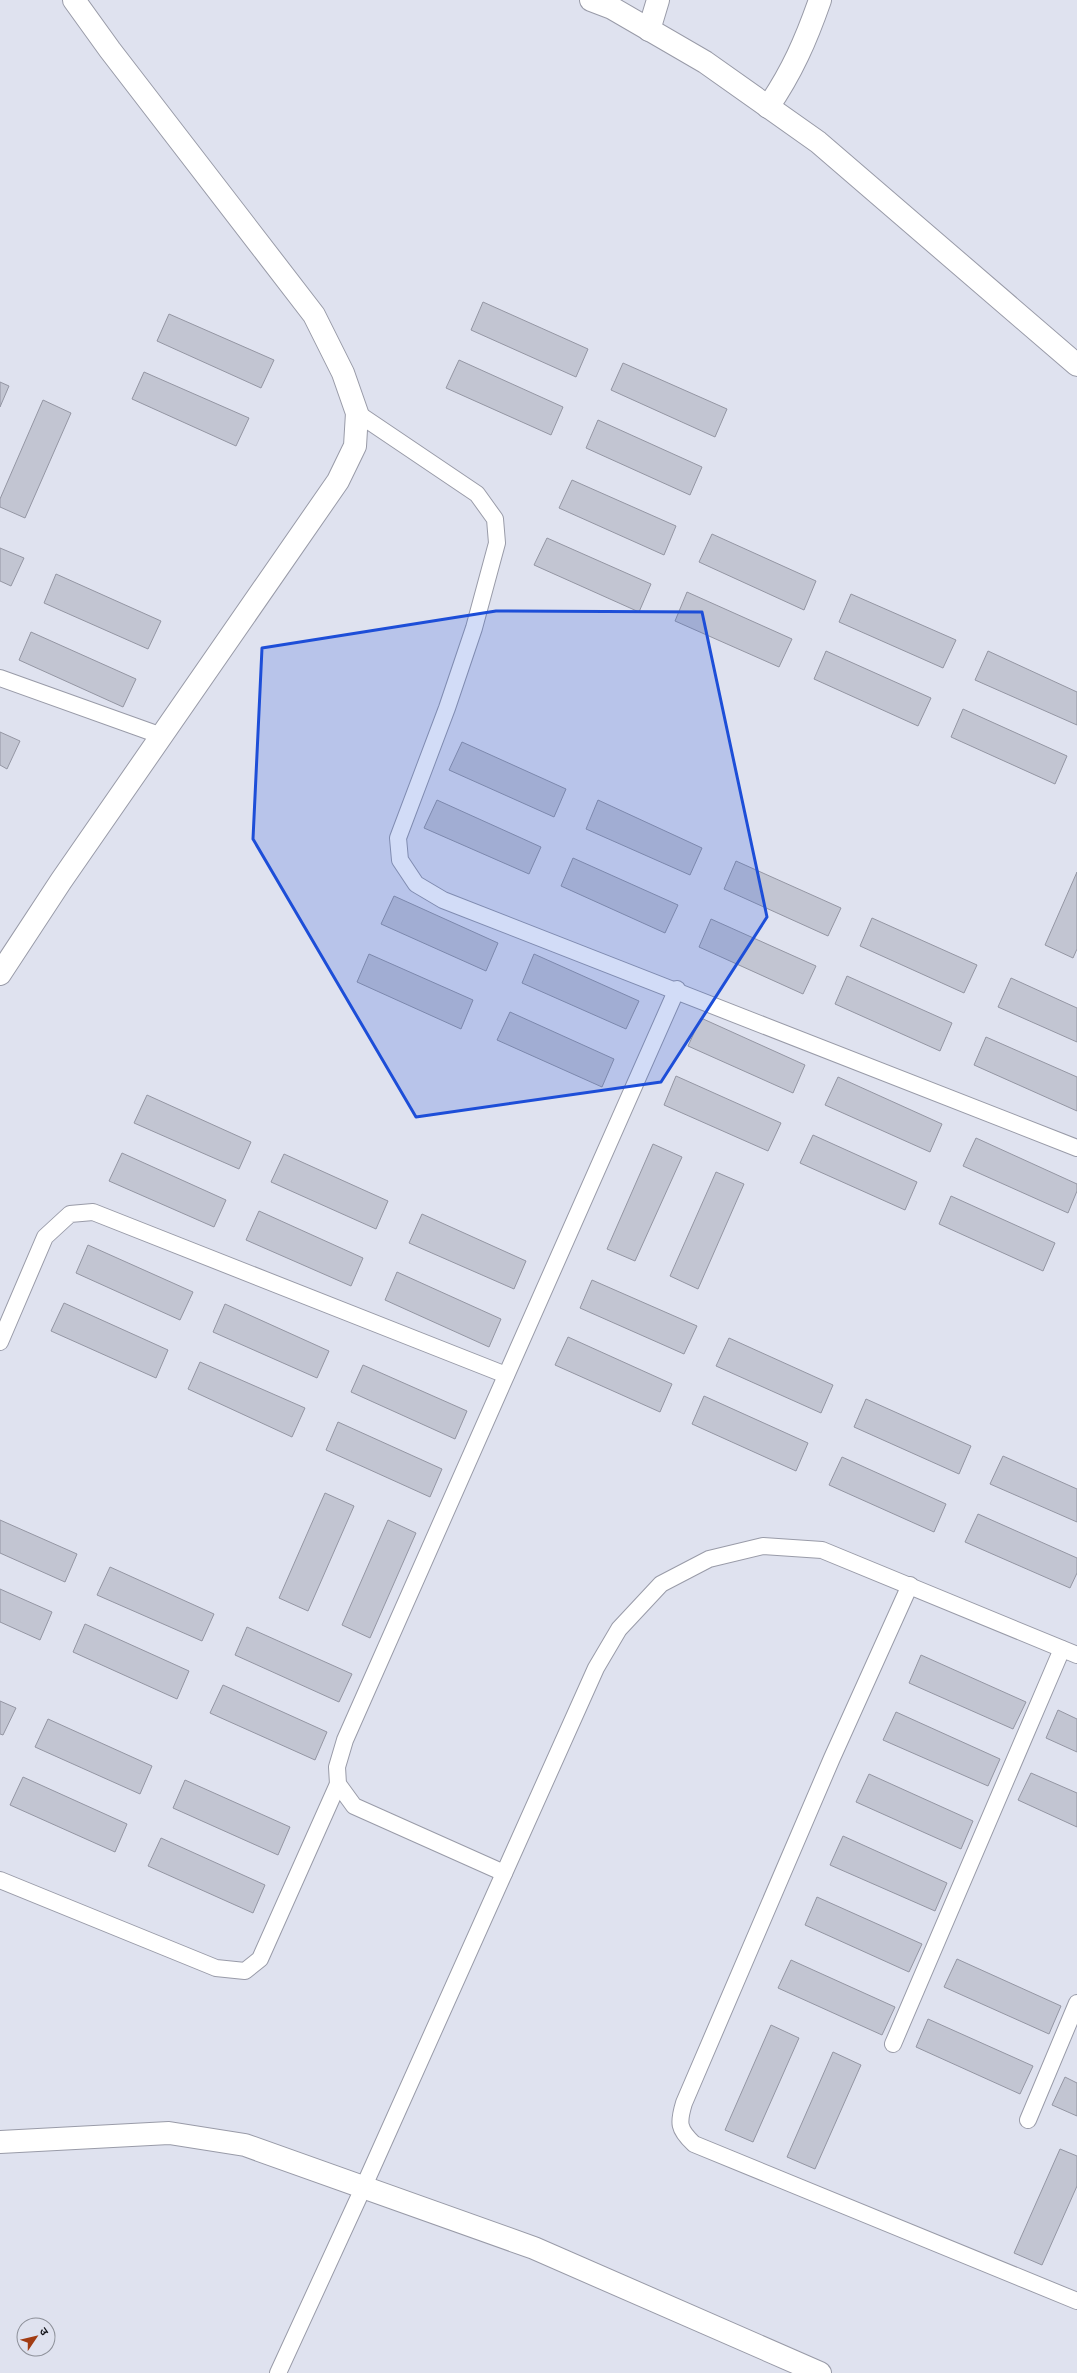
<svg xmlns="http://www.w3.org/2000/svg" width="1077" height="2373" viewBox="0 0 1077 2373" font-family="Bitter,'Noto Sans Devanagari',serif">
	<rect width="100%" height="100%" fill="#dfe2ef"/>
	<!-- building -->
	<g fill="#c2c5d2" stroke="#9496a3">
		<polygon points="483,302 588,349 576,377 471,330"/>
		<polygon points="169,314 274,360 261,388 157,341"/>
		<polygon points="459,360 563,407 551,435 446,388"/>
		<polygon points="623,363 727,409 715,437 611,390"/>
		<polygon points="144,372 249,418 236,446 132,399"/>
		<polygon points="0,382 9,386 0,407"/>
		<polygon points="43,400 71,413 25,518 0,507 0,499"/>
		<polygon points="598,420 702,467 690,495 586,448"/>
		<polygon points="572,480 676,526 664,555 559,508"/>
		<polygon points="712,534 816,581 804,610 699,562"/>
		<polygon points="547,538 651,584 639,612 534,565"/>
		<polygon points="0,548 24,558 11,586 0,581"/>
		<polygon points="56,574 161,621 148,649 44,603"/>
		<polygon points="687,592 792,639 779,667 675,621"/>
		<polygon points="851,594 956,640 943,668 839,622"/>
		<polygon points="31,632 136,679 123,707 19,660"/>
		<polygon points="826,651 931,698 918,726 814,679"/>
		<polygon points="988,651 1077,692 1077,725 975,680"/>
		<polygon points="963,709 1067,756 1055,784 951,737"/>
		<polygon points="0,732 20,741 7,769 0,765"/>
		<polygon points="462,742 566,789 554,817 449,770"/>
		<polygon points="437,800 541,847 529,874 424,828"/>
		<polygon points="598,800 702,848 690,875 586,829"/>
		<polygon points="573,858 678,905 665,933 561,886"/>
		<polygon points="736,861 841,908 828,936 724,889"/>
		<polygon points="1077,872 1077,949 1073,958 1045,945"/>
		<polygon points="394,896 498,943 486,971 381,924"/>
		<polygon points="872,918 977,965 964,993 860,946"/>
		<polygon points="711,919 816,966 803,994 699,947"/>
		<polygon points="369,954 473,1000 461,1029 357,982"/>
		<polygon points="534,954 639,1001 626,1029 522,983"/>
		<polygon points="847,976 952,1023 940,1051 835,1004"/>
		<polygon points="1011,978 1077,1008 1077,1042 998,1007"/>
		<polygon points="510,1012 614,1059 602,1087 497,1040"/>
		<polygon points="701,1018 805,1065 793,1093 688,1046"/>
		<polygon points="986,1037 1077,1077 1077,1111 974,1065"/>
		<polygon points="676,1076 781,1123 768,1151 664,1105"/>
		<polygon points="838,1077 942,1124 930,1152 825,1105"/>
		<polygon points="147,1095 251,1142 239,1169 134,1123"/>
		<polygon points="813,1135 917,1182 905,1210 800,1163"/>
		<polygon points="976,1138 1077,1184 1077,1191 1068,1213 963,1166"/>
		<polygon points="653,1144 682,1157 635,1261 607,1249"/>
		<polygon points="122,1153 226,1200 214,1227 109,1181"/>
		<polygon points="284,1154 388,1201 376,1229 271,1182"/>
		<polygon points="716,1172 744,1184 698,1289 670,1276"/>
		<polygon points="951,1196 1055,1243 1043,1271 939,1224"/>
		<polygon points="259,1211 363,1258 351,1286 246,1240"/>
		<polygon points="422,1214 526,1261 514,1289 409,1243"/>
		<polygon points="88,1245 193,1292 180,1320 76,1273"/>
		<polygon points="397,1272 501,1319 489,1347 385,1300"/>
		<polygon points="592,1280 697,1326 684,1354 580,1308"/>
		<polygon points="64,1303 168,1350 156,1378 51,1331"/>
		<polygon points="225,1304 329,1351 317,1378 213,1332"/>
		<polygon points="568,1337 672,1384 660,1412 555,1365"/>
		<polygon points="729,1338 833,1385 821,1413 716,1366"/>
		<polygon points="200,1362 305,1408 292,1437 188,1389"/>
		<polygon points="363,1365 467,1411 455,1439 351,1392"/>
		<polygon points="704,1396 808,1443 796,1471 692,1424"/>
		<polygon points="866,1399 971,1446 959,1474 854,1427"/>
		<polygon points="338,1422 442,1469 430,1497 326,1450"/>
		<polygon points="1003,1456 1077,1489 1077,1522 990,1484"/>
		<polygon points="842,1457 946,1504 934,1532 829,1485"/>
		<polygon points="325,1493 354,1506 308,1611 279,1598"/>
		<polygon points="978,1514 1077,1558 1077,1573 1070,1588 965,1542"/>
		<polygon points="0,1520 77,1554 65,1582 0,1553"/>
		<polygon points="388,1520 416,1533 370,1638 342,1625"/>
		<polygon points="110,1567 214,1614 202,1641 97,1595"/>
		<polygon points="0,1589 52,1612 40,1640 0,1622"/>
		<polygon points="85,1624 189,1671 177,1699 73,1652"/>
		<polygon points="247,1627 352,1674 339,1702 235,1655"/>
		<polygon points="921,1655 1026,1702 1013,1729 909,1683"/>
		<polygon points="223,1685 327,1732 315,1760 210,1713"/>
		<polygon points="0,1701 16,1708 3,1735 0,1734"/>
		<polygon points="1058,1710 1077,1719 1077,1752 1046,1738"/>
		<polygon points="896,1712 1000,1759 988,1786 883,1740"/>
		<polygon points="48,1719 152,1766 140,1794 35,1747"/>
		<polygon points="1031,1773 1077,1793 1077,1827 1018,1800"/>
		<polygon points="869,1774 973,1821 961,1849 856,1802"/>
		<polygon points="23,1777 127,1824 115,1852 10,1805"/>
		<polygon points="185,1780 290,1827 278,1855 173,1808"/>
		<polygon points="843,1836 947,1883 935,1911 830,1865"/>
		<polygon points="161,1838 265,1885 253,1913 148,1866"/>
		<polygon points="817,1897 922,1944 909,1972 805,1925"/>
		<polygon points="957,1959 1061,2006 1049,2034 944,1987"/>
		<polygon points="791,1960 895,2007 882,2035 778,1988"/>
		<polygon points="928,2019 1033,2066 1020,2094 916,2047"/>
		<polygon points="771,2025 799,2038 753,2142 725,2130"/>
		<polygon points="833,2052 861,2065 815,2169 787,2157"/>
		<polygon points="1065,2077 1077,2083 1077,2116 1052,2105"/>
		<polygon points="1060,2149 1077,2156 1077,2186 1042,2265 1014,2253"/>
	</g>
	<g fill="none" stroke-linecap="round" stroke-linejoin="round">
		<defs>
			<g id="service">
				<polyline points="357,413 477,494 495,519 497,543 474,628 447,708 398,838 400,860 416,884 443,900 1077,1148"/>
				<polyline points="0,678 162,736"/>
				<polyline points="0,1342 45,1237 70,1214 93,1212 506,1375"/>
				<path d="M910 1585 832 1758 684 2103C678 2123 678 2129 694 2144L1077 2301"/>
				<polyline points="504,1873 354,1806 338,1784 337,1767 345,1740 677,989"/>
				<polyline points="0,1880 216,1968 245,1971 260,1959 338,1784"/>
				<polyline points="893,2044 1062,1649"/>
				<polyline points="1028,2120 1077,2003"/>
				<polyline points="278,2373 364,2186 596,1668 619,1629 661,1584 709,1559 763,1546 822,1550 1077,1655"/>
			</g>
			<g id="minor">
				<polyline points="591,0 612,8 705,62 818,142 1077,365"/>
				<polyline points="649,30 658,0"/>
				<path d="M768 107C792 72 806 40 820 0"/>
				<polyline points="0,2142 169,2133 245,2145 534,2248 820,2373"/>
			</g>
			<polyline id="tertiary" points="0,974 61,881 338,481 355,446 357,413 343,373 314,315 110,50 74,0"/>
		</defs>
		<!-- service casing -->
		<use href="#service" stroke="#999ba8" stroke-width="18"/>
		<!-- minor casing -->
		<use href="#minor" stroke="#999ba8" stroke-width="24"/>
		<!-- tertiary casing -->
		<use href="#tertiary" stroke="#999ba8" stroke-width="24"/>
		<!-- service -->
		<use href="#service" stroke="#fff" stroke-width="16"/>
		<!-- minor -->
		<use href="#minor" stroke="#fff" stroke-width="22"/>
		<!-- tertiary -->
		<use href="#tertiary" stroke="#fff" stroke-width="22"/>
	</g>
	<!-- marked area -->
	<path fill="#1d4ed8" fill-opacity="0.2" stroke="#1d4ed8" stroke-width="3" stroke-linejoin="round" d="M496 611 702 612 767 917 661 1082 416 1117 253 839 262 648Z"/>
	<!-- north arrow -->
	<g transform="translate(36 2337) rotate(55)"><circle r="19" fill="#dfe2ef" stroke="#8d9099"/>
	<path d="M0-3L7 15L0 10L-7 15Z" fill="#a23c13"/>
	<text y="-6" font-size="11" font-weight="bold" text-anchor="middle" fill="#131419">उ</text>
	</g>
</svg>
